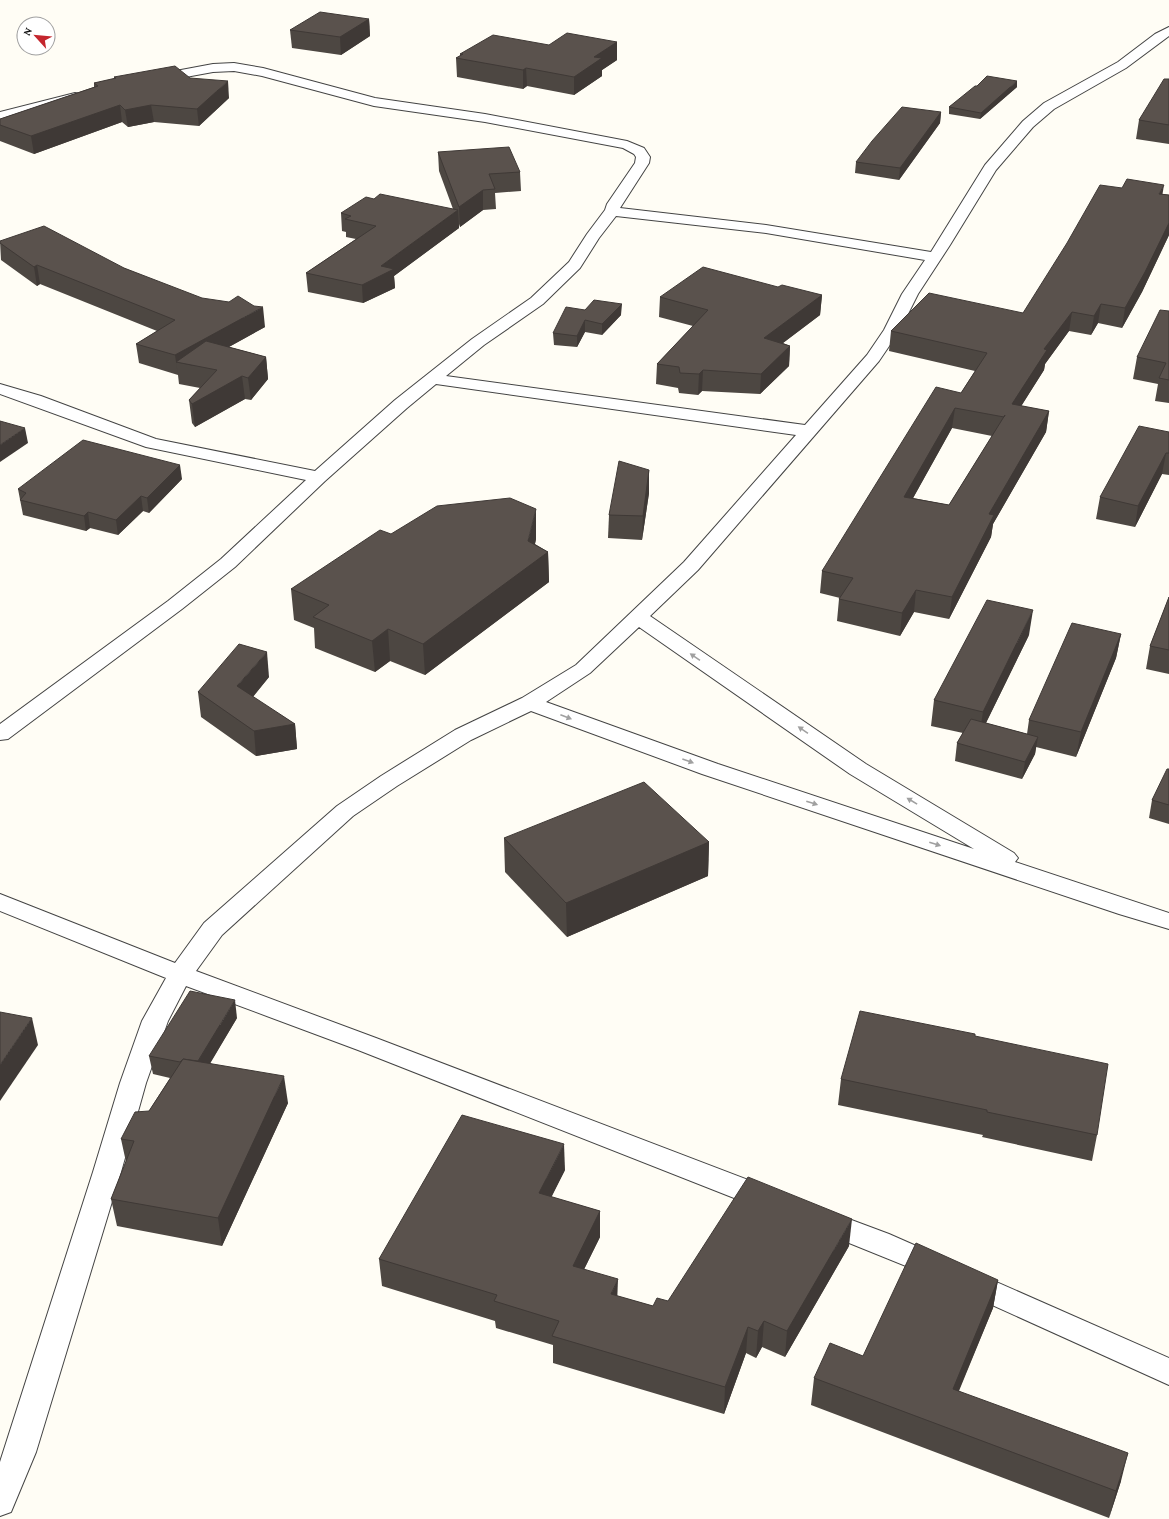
<svg xmlns="http://www.w3.org/2000/svg" width="1169" height="1519" viewBox="0 0 1169 1519" font-family="'Crimson Pro',serif">
	<rect width="100%" height="100%" fill="#fffdf5"/>
	<g fill="none" stroke-linecap="round" stroke-linejoin="round">
		<defs>
			<g id="street">
				<path d="M1169 27V36L1126 68 1054 109 1033 127 996 170 950 245 918 294 900 330 879 361 698 570 650 616 866 764 1014 853 1018 858 1015 862 1169 913V929L1119 914 702 774 531 711 471 740 397 786 353 816 222 935 196 971 376 1038 777 1191 781 1199 777 1207 767 1210 757 1207 358 1050 186 986 168 1021 146 1083 121 1172 36 1452 11 1512 0 1516V1462L93 1172 120 1083 142 1021 166 978 0 911V894L175 963 204 923 337 806 381 776 455 730 522 698 576 665 684 562 796 435 436 384 407 408 325 481 235 567 182 609 8 739 0 740V724L168 601 221 559 306 480 146 447 0 394V384L41 396 156 439 315 471 395 400 472 339 531 298 569 262 587 234 605 210 607 204 635 163 636 157 634 154 623 148 485 122 374 106 262 76 234 71 213 72 153 83 149 82 147 79 149 76 213 64 234 63 263 68 375 98 485 114 627 141 644 148 650 157 649 163 620 208 766 225 931 252 985 165 1023 121 1044 103 1118 62 1155 34ZM616 216 766 233 925 260 902 294 884 330 867 355 805 425 446 376 484 345 543 304 580 268 599 238ZM639 627 850 774 974 849 718 764 546 702 590 673Z"/>
				<polygon points="75,93 80,94 81,97 80,100 0,120 0,112"/>
				<polygon points="822,1209 889,1234 948,1260 952,1268 948,1276 938,1279 812,1228 808,1220 812,1212"/>
				<polygon points="969,1270 1169,1358 1169,1385 959,1290 954,1282 959,1274"/>
			</g>
		</defs>
		<!-- street casing -->
		<use href="#street" stroke="#444" stroke-width="2"/>
		<!-- street -->
		<use href="#street" fill="#fff" fill-rule="evenodd"/>
	</g>
	<!-- wall -->
	<g fill="#4d4742" fill-rule="evenodd">
		<polygon points="369,19 370,36 341,55 292,48 290,30"/>
		<polygon points="617,42 617,60 602,70 602,76 574,95 527,86 523,89 457,77 456,58 460,56 460,54 549,45"/>
		<polygon points="114,77 190,78 229,98 199,126 154,122 128,127 122,122 34,154 0,141 0,119 94,87 94,83 114,79"/>
		<polygon points="1169,79 1169,144 1136,139 1139,120"/>
		<polygon points="977,86 1017,87 980,119 949,114 949,107"/>
		<polygon points="941,112 940,123 899,180 855,173 856,162"/>
		<polygon points="438,152 520,172 521,191 495,193 496,209 483,210 460,227 459,224 459,228 394,276 395,288 363,303 308,292 306,273 356,239 346,237 346,232 342,231 341,213 374,199 453,209 439,171"/>
		<path d="M1162 194 1169 195V235L1142 292 1122 328 1098 323 1091 335 1069 331 1045 364 1044 370 1021 406 1049 411 1046 432 993 524 991 537 949 619 914 612 900 636 837 621 839 599 840 598 820 593 822 571 961 393 975 371 889 351 891 331 1023 313ZM952 428 992 436 949 505 913 498Z"/>
		<polygon points="0,241 124,268 265,327 229,347 266,357 268,379 251,400 245,399 195,427 192,423 189,400 200,388 179,384 178,375 139,363 136,344 157,331 40,284 37,286 1,260"/>
		<polygon points="778,287 822,295 820,315 783,343 790,346 789,366 760,394 702,391 698,395 679,393 678,388 656,384 657,364 693,326 659,317 660,297"/>
		<polygon points="585,310 621,315 602,335 585,332 577,347 554,345 553,333"/>
		<polygon points="1169,311 1169,403 1155,401 1158,384 1133,379 1137,357"/>
		<polygon points="1169,432 1169,475 1162,474 1135,527 1096,519 1100,497"/>
		<polygon points="649,470 649,493 642,540 608,538 609,515"/>
		<polygon points="182,479 149,513 143,511 118,535 90,528 86,531 23,515 18,489"/>
		<polygon points="391,534 536,539 535,544 548,552 549,582 425,675 390,661 375,672 315,648 314,628 294,620 291,589"/>
		<polygon points="1169,597 1169,674 1146,669 1150,646"/>
		<polygon points="1121,634 1116,658 1076,757 1036,747 1035,754 1022,779 955,761 957,743 963,733 931,726 934,700 1029,635 986,723 1027,734 1029,720"/>
		<polygon points="269,677 253,697 295,724 297,749 256,756 201,717 198,692"/>
		<polygon points="1169,769 1169,824 1149,818 1152,800"/>
		<polygon points="504,838 709,842 708,876 567,937 505,872"/>
		<polygon points="237,1018 210,1063 288,1103 222,1246 117,1226 111,1199 126,1162 121,1139 149,1111 170,1078 153,1074 149,1056"/>
		<polygon points="975,1036 1097,1135 1092,1161 982,1137 983,1135 838,1105 841,1079"/>
		<polygon points="565,1170 551,1197 600,1211 600,1237 584,1269 617,1296 653,1306 668,1301 849,1246 785,1357 762,1347 756,1358 746,1353 724,1414 553,1363 553,1345 496,1328 495,1321 382,1286 379,1259"/>
		<polygon points="998,1280 993,1308 959,1391 1121,1481 1109,1518 811,1405 814,1378 863,1356"/>
	</g>
	<!-- shaded-wall -->
	<g fill="#3f3936">
		<polygon points="369,19 370,36 341,55 340,37"/>
		<polygon points="617,42 617,60 602,70 602,76 574,95 574,77 594,57"/>
		<polygon points="526,68 527,86 523,89 523,70"/>
		<polygon points="228,81 229,98 199,126 197,109"/>
		<polygon points="1017,81 1017,87 980,119 981,113"/>
		<polygon points="120,105 122,122 34,154 31,136"/>
		<polygon points="151,105 154,122 128,127 125,110"/>
		<polygon points="941,112 940,123 899,180 900,168"/>
		<polygon points="1164,185 1161,203 1159,194"/>
		<polygon points="483,190 483,210 460,227 459,207"/>
		<polygon points="458,210 459,228 394,276 395,288 363,303 362,285 381,266"/>
		<polygon points="1169,223 1169,235 1142,292 1122,328 1125,308"/>
		<polygon points="37,265 40,284 37,286 34,267"/>
		<polygon points="822,295 820,315 763,358 764,338"/>
		<polygon points="622,304 621,315 602,335 602,324"/>
		<polygon points="1101,304 1098,323 1091,335 1094,316"/>
		<polygon points="263,307 265,327 194,366 176,362 178,375 175,355"/>
		<polygon points="1072,312 1069,331 1045,364 1044,370 1010,424 1012,404 1044,349"/>
		<polygon points="585,320 585,332 577,347 577,336"/>
		<polygon points="790,346 789,366 760,394 761,374"/>
		<polygon points="266,357 268,379 251,400 248,378"/>
		<polygon points="703,370 702,391 698,395 699,374"/>
		<polygon points="242,376 245,399 195,427 192,404"/>
		<polygon points="955,408 952,428 902,518 904,497"/>
		<polygon points="1049,411 1046,432 993,524 991,537 949,619 952,597 989,514"/>
		<polygon points="25,428 28,443 0,462 0,445"/>
		<polygon points="1166,453 1162,474 1135,527 1138,506"/>
		<polygon points="180,465 182,479 149,513 147,498"/>
		<polygon points="649,470 649,493 642,540 643,516"/>
		<polygon points="141,496 143,511 118,535 116,520"/>
		<polygon points="536,509 536,539 530,565 548,552 549,582 425,675 423,644 528,541"/>
		<polygon points="88,512 90,528 86,531 84,516"/>
		<polygon points="916,590 914,612 900,636 902,613"/>
		<polygon points="1033,610 1029,635 979,737 983,712"/>
		<polygon points="388,629 390,661 375,672 372,641"/>
		<polygon points="1121,634 1116,658 1076,757 1081,732"/>
		<polygon points="267,652 269,677 240,712 237,686"/>
		<polygon points="295,724 297,749 256,756 254,731"/>
		<polygon points="1038,737 1035,754 1022,779 1025,762"/>
		<polygon points="709,842 708,876 567,937 566,903"/>
		<polygon points="235,1000 237,1018 198,1084 196,1065"/>
		<polygon points="32,1018 38,1045 0,1101 0,1065"/>
		<polygon points="284,1076 288,1103 222,1246 218,1218"/>
		<polygon points="564,1144 565,1170 540,1220 539,1193"/>
		<polygon points="600,1211 600,1237 573,1292 573,1266"/>
		<polygon points="852,1219 849,1246 785,1357 787,1331"/>
		<polygon points="618,1279 617,1305 611,1294"/>
		<polygon points="998,1280 993,1308 948,1416 953,1389"/>
		<polygon points="764,1321 762,1347 756,1358 758,1331"/>
		<polygon points="748,1327 746,1353 724,1414 725,1387"/>
		<polygon points="1128,1453 1121,1481 1109,1518 1116,1491"/>
	</g>
	<!-- building -->
	<g fill="#5a524d" stroke="#3f3936" fill-rule="evenodd">
		<polygon points="320,12 369,19 340,37 290,30"/>
		<polygon points="567,33 617,42 594,57 602,58 574,77 526,68 523,70 456,58 463,54 460,54 493,35 549,45"/>
		<polygon points="175,66 190,78 228,81 197,109 151,105 125,110 120,105 31,136 0,125 0,119 98,86 94,83 116,78 114,77"/>
		<polygon points="987,76 1017,81 981,113 949,107 975,86 977,86"/>
		<polygon points="1164,79 1169,79 1169,125 1139,120"/>
		<polygon points="902,107 941,112 900,168 856,162 872,141"/>
		<polygon points="509,147 520,172 489,174 495,189 483,190 459,207 438,152"/>
		<path d="M1127 179 1164 185 1159 194 1169 195V223L1145 272 1125 308 1101 304 1094 316 1072 312 1044 349 1047 350 1012 404 1049 411 989 514 994 515 952 597 916 590 902 613 839 599 853 578 822 571 936 387 961 393 987 353 891 331 929 293 1023 313 1067 243 1100 185 1122 188ZM955 408 1004 417 1005 415 949 505 904 497Z"/>
		<polygon points="380,194 458,210 381,266 394,269 362,285 306,273 376,226 345,219 351,216 341,213 366,197 374,199"/>
		<polygon points="44,226 124,268 202,298 229,302 238,296 254,306 263,307 175,355 136,344 175,320 37,265 34,267 0,243 0,241"/>
		<polygon points="703,267 778,287 782,285 822,295 764,338 790,346 761,374 703,370 699,374 680,373 679,367 657,364 708,310 660,297"/>
		<polygon points="594,300 622,304 602,324 585,320 577,336 553,333 566,307 585,310"/>
		<polygon points="1160,310 1169,311 1169,380 1159,378 1166,363 1137,357"/>
		<polygon points="206,341 266,357 248,378 242,376 192,404 189,400 217,370 176,362"/>
		<polygon points="0,421 25,428 0,445"/>
		<polygon points="1139,426 1169,432 1169,453 1166,453 1138,506 1100,497"/>
		<polygon points="83,440 180,465 147,498 141,496 116,520 88,512 84,516 20,500 26,493 18,489"/>
		<polygon points="619,461 649,470 643,516 609,515"/>
		<polygon points="510,498 536,509 528,541 548,552 423,644 388,629 372,641 313,617 329,605 291,589 380,530 391,534 437,506"/>
		<polygon points="1169,597 1169,650 1150,646"/>
		<polygon points="987,600 1033,610 983,712 934,700"/>
		<polygon points="1072,623 1121,634 1081,732 1029,720"/>
		<polygon points="239,644 267,652 237,686 295,724 254,731 198,692"/>
		<polygon points="971,719 1038,737 1025,762 957,743"/>
		<polygon points="1167,769 1169,769 1169,805 1152,800"/>
		<polygon points="644,782 709,842 566,903 504,838"/>
		<polygon points="190,991 235,1000 198,1061 183,1059 180,1062 149,1056"/>
		<polygon points="860,1011 975,1034 975,1036 1108,1064 1097,1135 987,1112 987,1110 841,1079"/>
		<polygon points="0,1012 32,1018 0,1065"/>
		<polygon points="183,1059 284,1076 218,1218 111,1199 134,1141 121,1139 135,1112 149,1111"/>
		<polygon points="462,1115 564,1144 539,1193 600,1211 573,1266 618,1279 611,1294 653,1306 657,1298 668,1301 748,1177 852,1219 787,1331 764,1321 758,1331 748,1327 725,1387 552,1336 559,1321 494,1301 497,1295 379,1259"/>
		<polygon points="916,1243 998,1280 953,1389 1128,1453 1116,1491 814,1378 830,1343 863,1356"/>
	</g>
	<!-- one-way arrows -->
	<defs><path id="oneway-solid" d="M-6-.8H1V-3.2L6.5 0L1 3.2V.8H-6Z"/></defs>
	<g fill="#a0a0a0">
		<use href="#oneway-solid" transform="translate(695 657) rotate(-146)"/>
		<use href="#oneway-solid" transform="translate(566 717) rotate(21)"/>
		<use href="#oneway-solid" transform="translate(803 730) rotate(-146)"/>
		<use href="#oneway-solid" transform="translate(688 761) rotate(20)"/>
		<use href="#oneway-solid" transform="translate(912 801) rotate(-149)"/>
		<use href="#oneway-solid" transform="translate(812 803) rotate(18)"/>
		<use href="#oneway-solid" transform="translate(935 844) rotate(18)"/>
	</g>
	<!-- north arrow -->
	<g transform="translate(36 36) rotate(297)"><circle r="19" fill="#ffffff" stroke="#a0a0a0"/>
	<path d="M0-3L7 15L0 10L-7 15Z" fill="#c4262e"/>
	<text y="-6" font-size="11" font-weight="bold" text-anchor="middle" fill="#111111">N</text>
	</g>
</svg>
